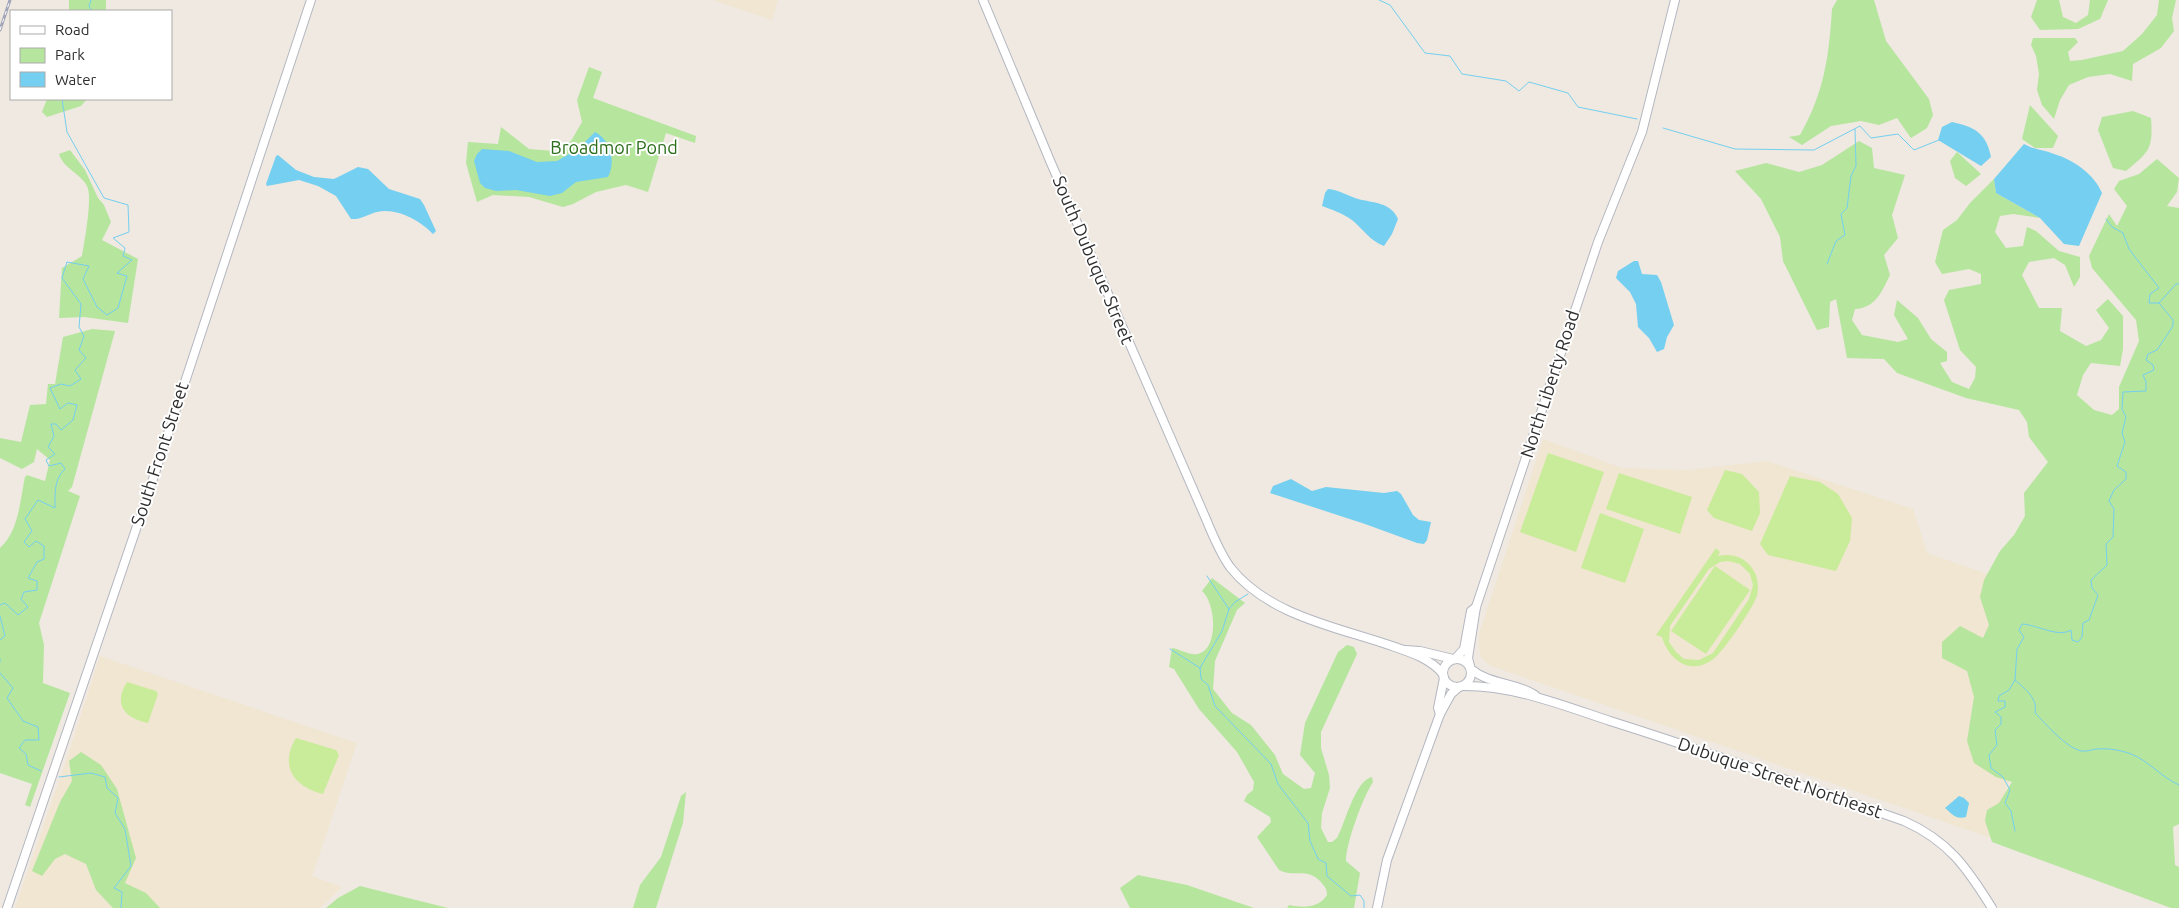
<svg xmlns="http://www.w3.org/2000/svg" width="2179" height="908" viewBox="0 0 2179 908" font-family="Ubuntu,sans-serif">
	<rect width="100%" height="100%" fill="#efe9e1"/>
	<!-- education -->
	<g fill="#f0e6d1">
		<polygon points="713,0 778,0 772,20"/>
		<polygon points="1543,439 1622,468 1688,470 1767,461 1913,509 1927,553 2066,601 1991,838 1491,666 1482,659 1479,649 1479,634"/>
		<polygon points="100,656 357,743 312,876 342,887 320,908 15,908 66,761"/>
	</g>
	<!-- green -->
	<g fill="#b6e59e">
		<rect x="69" y="0" width="37" height="11"/>
		<path d="M1837 0H1874L1886 41 1929 99 1933 115 1927 128 1911 138 1897 118 1879 125 1861 121 1831 126 1802 145 1789 137 1800 135C1824 93 1829 57 1832 9Z"/>
		<polygon points="2037,0 2059,0 2063,17 2076,23 2088,15 2090,0 2108,0 2100,19 2078,29 2040,30 2031,17"/>
		<polygon points="2159,0 2176,0 2172,18 2174,31 2161,48 2133,64 2132,81 2110,74 2088,77 2069,85 2060,100 2054,119 2042,105 2037,90 2039,74 2036,56 2031,45 2033,38 2075,38 2078,42 2068,52 2070,61 2082,60 2123,51 2142,34 2157,15"/>
		<polygon points="589,67 602,72 593,98 696,136 695,143 666,133 648,192 626,185 596,192 573,204 563,207 529,197 493,195 477,202 466,163 468,142 498,144 501,127 529,149 554,151 571,141 582,122 577,100"/>
		<polygon points="47,99 87,99 81,106 47,117 42,112"/>
		<polygon points="2030,105 2058,136 2053,148 2035,148 2022,139"/>
		<path d="M2133 111 2151 118C2153 149 2150 151 2126 171L2113 168 2098 130 2102 117Z"/>
		<path d="M1859 141 1872 148 1874 168 1905 175 1892 215 1898 238 1884 255 1890 275C1882 291 1876 308 1855 309L1852 320 1862 335 1898 342 1908 339 1894 315 1897 300 1918 318 1931 339 1947 352V361L1940 363 1952 382 1969 389 1975 378 1976 367 1960 350 1944 300 1949 290 1981 284V274L1969 269 1942 274 1935 262 1943 230 1957 220 1970 203 1994 179 1996 193 2040 218 2013 214 2000 216 1995 232 2006 248 2023 246 2027 227 2036 231 2059 251 2080 257V277L2074 287 2065 265 2054 258 2029 262 2022 275 2039 308H2062L2060 331 2086 346 2101 340 2109 328 2096 310 2108 299 2123 316V349L2120 366 2091 363 2083 375 2077 395 2094 410 2112 415 2119 409V387L2139 341 2136 320 2092 268 2089 256 2109 214 2117 226 2127 206 2114 189 2119 181 2139 174 2157 159 2179 178 2177 192 2167 206 2179 208V824L2173 827 2175 865 2179 867V908H2171L1992 842 1985 821 1987 810 1999 803 2012 782 1996 777 1974 763 1967 741 1974 697 1967 671 1942 658V642L1960 626 1983 638 1989 625 1980 597 1984 580 2000 551 2014 535 2025 516 2024 493 2048 462 2029 437 2027 422 2019 410 1966 398 1897 373 1884 359 1847 358 1836 299 1830 302 1829 327 1817 330 1783 261 1780 237 1761 199 1735 171 1766 163 1799 172 1822 165Z"/>
		<path d="M70 150 85 170 98 198 104 205 111 222 102 240 138 259 128 323 84 317 59 318 62 268 82 256C84 243 93 197 87 186 81 174 64 169 59 154Z"/>
		<polygon points="1957,152 1981,174 1966,186 1955,178 1950,161"/>
		<path d="M92 329 115 331 72 487 68 491 80 496 39 623 44 645 43 683 70 693 30 807 25 805 32 784 0 773V548C19 531 20 500 25 477L27 475 45 481 50 460 37 449 34 462 22 469 0 458V438L21 442 30 405 46 404 48 384H55L63 337Z"/>
		<path d="M1212 578 1245 603 1237 610 1215 661 1213 689 1232 713 1251 725 1275 755 1283 774 1304 789 1311 788 1315 773 1300 755 1305 723 1338 652 1347 645 1354 647 1357 654 1321 732V748L1329 775 1330 788 1322 813 1321 828 1328 842H1332L1337 838C1345 824 1355 780 1372 777L1373 782C1363 797 1346 843 1346 861L1360 873 1354 908H1287L1289 905C1304 908 1319 908 1327 895 1327 888 1324 886 1320 881 1306 867 1294 878 1279 870L1257 837 1271 822 1270 817 1244 801 1247 795 1253 790 1254 782 1237 752 1199 709 1174 669 1169 667 1172 648C1180 649 1190 656 1198 654 1219 649 1216 603 1202 591Z"/>
		<polygon points="81,752 101,765 117,789 136,858 125,883 146,893 160,908 113,908 96,890 86,864 65,854 55,859 42,876 32,871 60,802 72,781 69,761"/>
		<polygon points="686,792 683,823 656,908 633,908 640,885 661,857 681,796"/>
		<polygon points="1138,875 1187,885 1254,908 1130,908 1120,888"/>
		<polygon points="360,886 448,908 326,908 338,898"/>
	</g>
	<!-- pitch -->
	<g fill="#c9ec9a" fill-rule="evenodd">
		<polygon points="1548,453 1604,472 1576,552 1520,532"/>
		<polygon points="1725,470 1742,474 1759,492 1760,513 1752,531 1714,518 1707,510"/>
		<polygon points="1619,473 1692,497 1680,534 1606,509"/>
		<polygon points="1790,476 1820,482 1838,494 1852,518 1850,541 1836,571 1768,555 1760,544"/>
		<polygon points="1600,513 1644,529 1625,583 1581,568"/>
		<path d="M1716 548 1720 552 1718 556C1743 550 1763 571 1757 596 1752 609 1723 653 1712 660 1690 676 1668 659 1662 637L1656 635ZM1728 561 1740 564 1750 574 1753 585 1749 599 1713 653 1699 660 1684 659 1676 652 1669 642 1670 626 1709 569 1720 562Z"/>
		<polygon points="1715,566 1750,590 1706,654 1671,631"/>
		<path d="M127 682 156 691 158 694 148 723C124 718 113 704 127 682Z"/>
		<path d="M296 738 336 750 339 755 323 794C294 787 279 766 296 738Z"/>
	</g>
	<!-- water -->
	<g fill="#75cff0">
		<path d="M1952 122C1975 127 1986 133 1991 157L1981 166 1938 140 1942 127Z"/>
		<path d="M595 132C611 140 616 161 608 177L576 182 562 193 550 196 516 190 496 191 485 188 480 183 474 161 477 154 482 149 509 151 537 162 557 161 578 149Z"/>
		<path d="M2024 144C2035 150 2044 150 2054 154 2074 160 2094 174 2102 193L2079 246 2064 244 2040 218 1996 193 1994 179Z"/>
		<path d="M278 155 296 170 314 177 334 179 358 167 368 169 389 189 420 199 424 205 436 231 433 234C421 221 396 207 377 212 368 214 361 220 351 219L336 196 318 186 299 180 267 186 266 184 276 156Z"/>
		<path d="M1328 189C1339 190 1348 196 1358 199 1373 203 1391 202 1398 219L1392 234 1384 246C1370 241 1363 229 1352 220 1342 213 1333 210 1322 206L1325 193Z"/>
		<polygon points="1634,261 1638,261 1642,274 1657,275 1661,282 1674,325 1667,337 1664,349 1657,352 1649,338 1638,327 1636,304 1630,292 1616,278 1618,271"/>
		<polygon points="1291,479 1312,491 1326,487 1384,493 1397,491 1401,494 1413,515 1419,520 1431,522 1427,540 1424,544 1417,543 1365,524 1270,493 1273,486"/>
		<path d="M1959 796 1964 798 1969 803 1966 817C1956 820 1952 814 1945 808Z"/>
	</g>
	<g fill="none" stroke-linecap="round" stroke-linejoin="round">
		<!-- stream -->
		<g stroke="#75cff0" stroke-width="1">
			<polyline points="91,0 89,6 92,11"/>
			<polyline points="1379,0 1390,5 1425,53 1450,56 1462,74 1506,81 1519,91 1529,82 1568,93 1578,107 1637,119"/>
			<polyline points="1663,128 1735,149 1814,150 1860,126 1871,138 1898,134 1914,150 1939,140"/>
			<polyline points="2106,219 2112,227 2123,233 2129,249 2159,288 2150,294 2149,303 2159,303"/>
			<polyline points="1827,264 1836,241 1845,235 1841,214 1847,208 1851,176 1856,166 1855,129"/>
			<path d="M2179 284H2176L2159 303 2173 320V326L2157 350 2148 354 2146 360 2153 365 2154 370 2143 375 2146 382V391L2123 392 2122 409 2126 417 2122 433 2125 442 2117 466 2126 472V479L2114 490 2109 501 2114 509 2113 537 2106 544 2107 565 2091 580 2092 588 2098 595 2089 620 2083 623 2082 637 2078 642 2072 640 2071 630C2058 638 2038 625 2022 624L2019 630 2024 637 2017 649 2015 680C2025 689 2038 698 2035 713 2046 724 2067 749 2082 751 2087 752 2093 749 2097 749 2109 748 2120 750 2131 754 2149 761 2161 777 2179 785"/>
			<polyline points="1207,576 1229,609"/>
			<polyline points="1248,594 1235,602 1229,609 1222,631 1200,668 1201,679 1208,685 1215,706 1271,764 1278,784 1308,823 1310,841 1318,859 1326,863 1327,876 1351,896 1360,895 1364,901 1364,908"/>
			<path d="M0 605 5 603 18 615 28 607 21 599 24 592 37 590V581L28 578 37 562 44 559V546L36 541 29 547 24 542 32 531 25 519 38 500 55 508C55 493 54 479 65 469L61 463 49 466 46 460 55 454 48 447 54 436 51 424H56L61 430 73 420 77 405 68 403 60 409 50 388 61 384 70 386 81 379 75 370 86 358 79 350 84 336 79 327 81 304 62 278 67 262 89 266 83 279 97 307 107 315 118 308 127 276 117 273 132 260 123 256 125 248 113 238 129 232 128 205 104 198 67 132 62 99"/>
			<polyline points="0,616 5,636 0,640"/>
			<polyline points="1170,649 1200,668"/>
			<polyline points="0,659 0,662"/>
			<polyline points="0,673 13,688 7,698 23,721 38,727 39,740 25,740 19,748 26,754 28,765 41,771"/>
			<polyline points="2015,680 2009,690 1999,696 1998,701 2005,701 2005,707 1995,712 2001,717 2001,724 1995,730 1997,745 1989,755 1991,768 2003,777 2010,790 2005,803 2011,811 2015,831"/>
			<polyline points="59,777 91,773 105,777 107,788 118,798 115,813 125,829 131,866 114,888 122,892 121,908"/>
		</g>
		<defs>
			<g id="secondary">
				<path d="M983 0 1051 163 1206 519C1213 536 1220 553 1230 567 1267 614 1332 626 1386 644 1406 651 1429 657 1443 674"/>
				<polyline points="1405,650 1420,651 1453,659"/>
				<circle cx="1457" cy="673" r="14"/>
				<polyline points="1455,659 1464,649 1471,611 1476,607"/>
				<polyline points="1470,666 1468,658 1476,607 1598,242 1642,132 1675,0"/>
				<path d="M1471 669C1490 685 1515 682 1535 695"/>
				<path d="M1464 686C1515 686 1562 705 1610 721 1709 752 1807 787 1904 821 1949 841 1967 868 1992 908"/>
				<polyline points="1440,714 1438,708 1444,678"/>
				<polyline points="7,908 151,485 311,0"/>
				<polyline points="1377,908 1387,860 1440,714 1451,694 1459,687"/>
			</g>
		</defs>
		<!-- secondary casing -->
		<use href="#secondary" stroke="#b4b7c1" stroke-width="10"/>
		<!-- secondary -->
		<use href="#secondary" stroke="#fff" stroke-width="8"/>
		<defs>
			<polyline id="rail" points="0,30 10,0"/>
		</defs>
		<!-- rail casing -->
		<use href="#rail" stroke="#a3a6b8" stroke-width="3"/>
		<!-- rail -->
		<use href="#rail" stroke="#fff" stroke-width="1" stroke-dasharray="4" stroke-linecap="butt"/>
	</g>
	<g text-anchor="middle" stroke-width="4" stroke-linejoin="round" paint-order="stroke">
		<!-- park labels -->
		<g font-size="18" fill="#2c6e1b" stroke="#fff">
			<text x="614" y="154">Broadmor Pond</text>
		</g>
		<!-- street labels -->
		<g font-size="18" fill="#2e2e2e" stroke="#fff">
			<text transform="translate(1093 260) rotate(67)" y="6">South Dubuque Street</text>
			<text transform="translate(1550 384) rotate(-72)" y="6">North Liberty Road</text>
			<text transform="translate(160 454) rotate(-72)" y="6">South Front Street</text>
			<text transform="translate(1780 778) rotate(19)" y="6">Dubuque Street Northeast</text>
		</g>
	</g>
	<!-- legend -->
	<rect x="10" y="10" width="162" height="90" fill="#ffffff" stroke="#ababab"/>
	<rect x="20" y="26" width="25" height="8" fill="#ffffff" stroke="#ababab"/>
	<text x="55" y="35" font-size="15" fill="#2e2e2e">Road</text>
	<rect x="20" y="48" width="25" height="15" fill="#b6e59e" stroke="#ababab"/>
	<text x="55" y="60" font-size="15" fill="#2e2e2e">Park</text>
	<rect x="20" y="72" width="25" height="15" fill="#75cff0" stroke="#ababab"/>
	<text x="55" y="85" font-size="15" fill="#2e2e2e">Water</text>
</svg>
